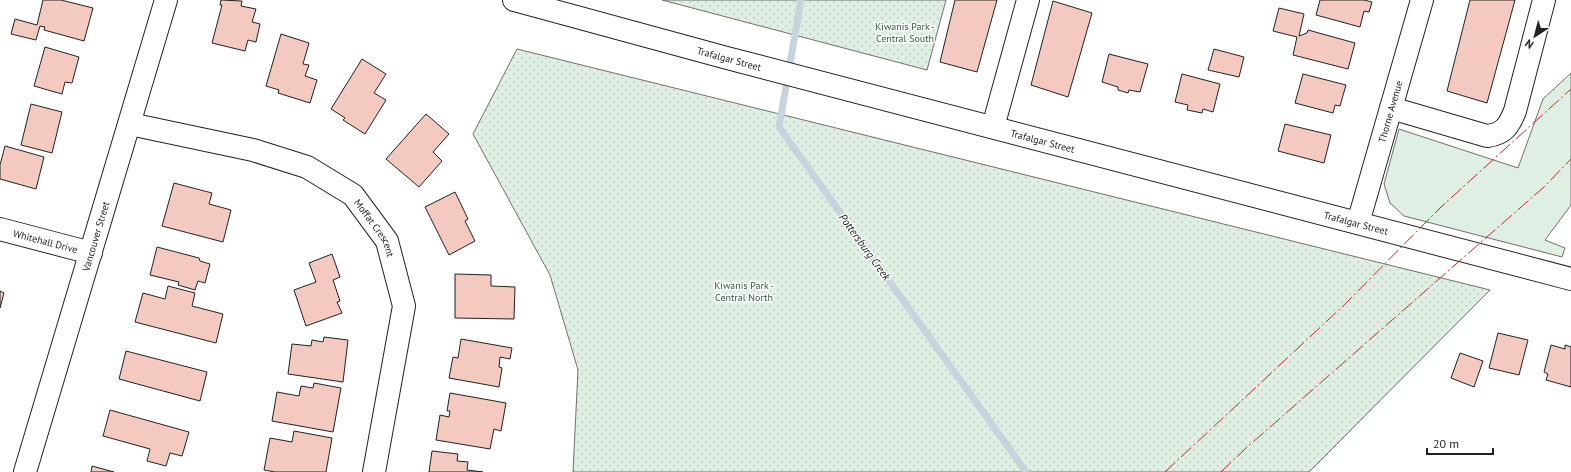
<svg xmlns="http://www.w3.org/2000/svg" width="1571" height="472" viewBox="0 0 1571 472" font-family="'PT Sans',sans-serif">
	<defs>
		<pattern id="park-dots" width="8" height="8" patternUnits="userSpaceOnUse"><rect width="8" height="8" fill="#e0efe3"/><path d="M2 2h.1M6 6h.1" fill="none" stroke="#c0cdc2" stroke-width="1.8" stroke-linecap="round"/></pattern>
	</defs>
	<rect width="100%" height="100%" fill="#fff"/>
	<!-- grass -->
	<polygon fill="#e0efe3" stroke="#6f6f6f" points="1571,73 1571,205 1545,240 1565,248 1562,257 1404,216 1390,203 1384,184 1399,129 1518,168 1543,99"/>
	<!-- park -->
	<g fill="url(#park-dots)" stroke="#6f6f6f">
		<polygon points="662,0 946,0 927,70"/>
		<polygon points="517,49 1490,290 1309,472 573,472 578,370 550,275 473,134"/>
	</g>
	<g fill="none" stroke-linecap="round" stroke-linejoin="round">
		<!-- stream -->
		<polyline stroke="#c7d3dd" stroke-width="7" points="801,0 779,127 1026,472"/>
	</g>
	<!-- building -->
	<g fill="#f3c9c0" stroke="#222">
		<polygon points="43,0 61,0 93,8 84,41 44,30 45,27 40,26 36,40 11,34 15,19 37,25"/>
		<polygon points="221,0 242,1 241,6 256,9 252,22 260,24 256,42 248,40 245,51 212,43 222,5 220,5"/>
		<polygon points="955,0 997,0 977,72 940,62"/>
		<polygon points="1320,0 1364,0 1372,2 1369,12 1364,11 1360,27 1316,15"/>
		<polygon points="1470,0 1515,0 1487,103 1447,91"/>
		<polygon points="1053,1 1092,13 1068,97 1031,85"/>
		<polygon points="1279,8 1304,14 1299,36 1307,33 1308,30 1355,43 1348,69 1293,55 1297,37 1273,31"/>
		<polygon points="281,34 309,43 303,64 309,65 305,76 317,80 310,103 278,93 279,90 266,86"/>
		<polygon points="45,47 79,57 72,83 65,82 62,94 34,86"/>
		<polygon points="1214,49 1244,57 1239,77 1208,70"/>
		<polygon points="1109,54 1148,64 1140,92 1129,90 1128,93 1118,90 1118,87 1102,82"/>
		<polygon points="362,59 386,74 374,93 386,100 365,134 343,120 345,118 331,109"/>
		<polygon points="1182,74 1220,84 1213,112 1203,109 1202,113 1187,110 1188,105 1175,102"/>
		<polygon points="1303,74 1346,85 1340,106 1335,105 1333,113 1295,103"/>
		<polygon points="31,104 62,112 52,153 21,145"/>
		<polygon points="426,114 449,134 433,152 442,161 419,187 386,159"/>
		<polygon points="1285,124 1331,135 1324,163 1278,151"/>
		<polygon points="5,146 44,157 36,189 0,179 0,165"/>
		<polygon points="174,183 212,193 209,204 231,210 223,242 162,226"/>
		<polygon points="455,192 468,219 465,221 475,241 449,255 425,207"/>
		<polygon points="157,247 199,258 200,261 210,264 205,283 198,281 195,290 178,285 179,282 150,275"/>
		<polygon points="332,254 340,277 333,280 340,301 337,302 342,313 306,326 294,290 316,282 309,263"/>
		<polygon points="455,274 491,275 491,286 515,287 514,319 455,318"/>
		<polygon points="168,286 195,293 192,306 223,314 216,343 135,322 143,293 165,299"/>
		<polygon points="0,291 4,293 0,308"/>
		<polygon points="1498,333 1528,340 1519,375 1489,368"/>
		<polygon points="324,337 348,340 343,382 288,374 292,344 311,346 312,340 323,342"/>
		<polygon points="461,339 512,348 510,359 500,357 499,367 502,368 499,387 449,378 453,357 458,358"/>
		<polygon points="1551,345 1565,349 1565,345 1571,347 1571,387 1546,380 1548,374 1544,372"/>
		<polygon points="126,351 207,372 200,401 119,379"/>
		<polygon points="1460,353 1483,361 1474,387 1451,378"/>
		<polygon points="314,383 341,388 333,432 272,421 277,392 299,396 301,386 313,388"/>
		<polygon points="450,393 506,403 501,431 494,429 490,449 436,440 440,415 449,417 450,411 447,411"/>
		<polygon points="110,410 189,432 182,456 170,453 166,466 147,461 150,449 103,436"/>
		<polygon points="294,431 332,438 326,472 275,472 264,470 270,438 292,442"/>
		<polygon points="432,451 458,454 457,461 468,462 467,470 483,472 429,472"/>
		<polygon points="92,466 114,472 91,472"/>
	</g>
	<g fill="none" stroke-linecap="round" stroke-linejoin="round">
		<defs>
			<g id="minor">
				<path d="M1391 108 1487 136C1504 134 1509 126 1515 111L1544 0"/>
				<path id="s1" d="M130 124 253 150 307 167 353 195 387 241 404 306 374 472"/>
				<polyline points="993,127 1028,0"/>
				<path id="s2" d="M1358 223 1422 0"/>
				<path id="s3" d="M0 229 91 253"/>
				<path id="s4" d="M25 472 166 0"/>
			</g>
			<g id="major">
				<path id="s5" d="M514 0 727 58 1571 279"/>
			</g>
		</defs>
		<!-- minor casing -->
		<use href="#minor" stroke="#222" stroke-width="24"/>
		<!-- major casing -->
		<use href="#major" stroke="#222" stroke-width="24"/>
		<!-- minor -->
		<use href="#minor" stroke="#fff" stroke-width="22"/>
		<!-- major -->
		<use href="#major" stroke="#fff" stroke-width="22"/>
		<!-- power -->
		<g stroke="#c62828" stroke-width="1" stroke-dasharray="14 3 2 3" stroke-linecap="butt">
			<polyline points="1165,472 1342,307 1441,207 1571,89"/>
			<polyline points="1221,472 1245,449 1544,187 1571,159"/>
		</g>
	</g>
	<g text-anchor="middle" stroke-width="3" stroke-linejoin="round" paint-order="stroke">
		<!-- park labels -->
		<g font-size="10" fill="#2f5e38" stroke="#fff">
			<text x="905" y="30">Kiwanis Park -<tspan x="905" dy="12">Central South</tspan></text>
			<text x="744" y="289">Kiwanis Park -<tspan x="744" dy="12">Central North</tspan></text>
		</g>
		<!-- street labels -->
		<g font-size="10" fill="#222" stroke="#fff">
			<text dy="4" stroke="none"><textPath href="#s5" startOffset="223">Trafalgar Street</textPath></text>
			<text dy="4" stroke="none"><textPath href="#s2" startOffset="116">Thorne Avenue</textPath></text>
			<text dy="4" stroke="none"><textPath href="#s5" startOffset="547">Trafalgar Street</textPath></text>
			<text dy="4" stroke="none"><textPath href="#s5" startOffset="871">Trafalgar Street</textPath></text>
			<text dy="4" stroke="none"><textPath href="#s1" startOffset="276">Moffat Crescent</textPath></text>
			<text dy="4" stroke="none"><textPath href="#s4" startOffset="246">Vancouver Street</textPath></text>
			<text dy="4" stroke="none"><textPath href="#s3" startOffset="47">Whitehall Drive</textPath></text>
		</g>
		<!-- water labels -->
		<g font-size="11" font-style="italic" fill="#222" stroke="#fff">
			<text transform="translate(865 247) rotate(54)" y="4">Pottersburg Creek</text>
		</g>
	</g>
	<!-- north arrow -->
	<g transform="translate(1535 36) rotate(216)" stroke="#ffffff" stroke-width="3" paint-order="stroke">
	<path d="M0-3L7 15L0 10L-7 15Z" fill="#222222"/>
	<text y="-6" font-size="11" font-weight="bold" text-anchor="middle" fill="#222222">N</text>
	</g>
	<!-- scale -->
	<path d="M1427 448v6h66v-6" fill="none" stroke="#222222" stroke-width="2"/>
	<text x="1433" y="448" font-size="12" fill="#222222" stroke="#ffffff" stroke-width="3" paint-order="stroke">20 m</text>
</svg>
